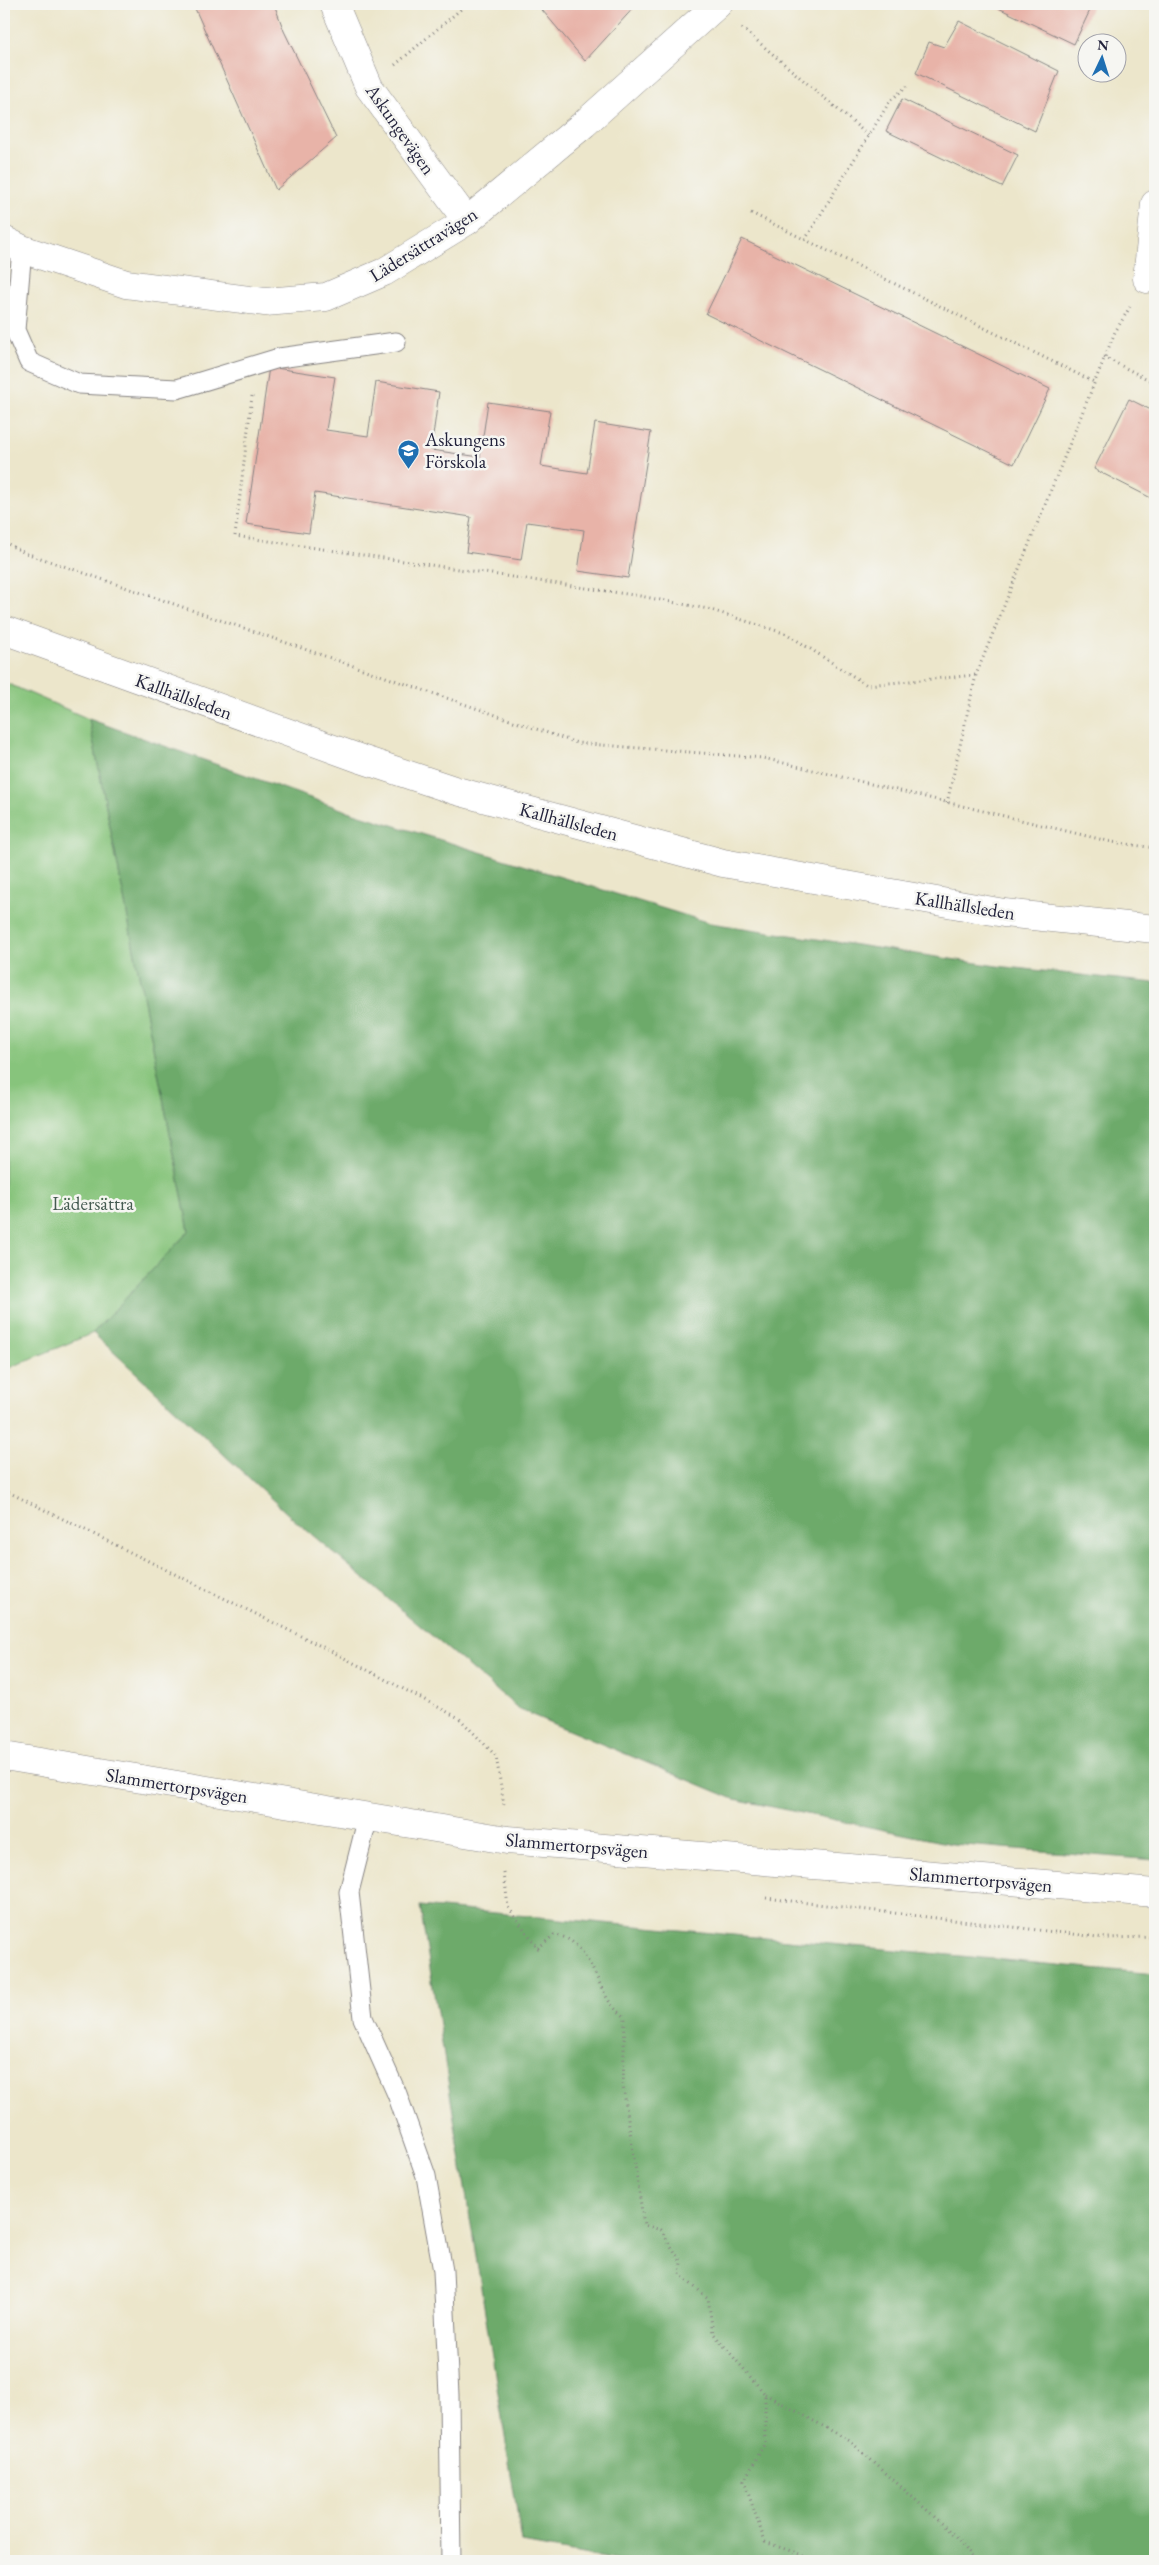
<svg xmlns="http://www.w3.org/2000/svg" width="1159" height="2565" viewBox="0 0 1159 2565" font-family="'EB Garamond',serif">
	<rect width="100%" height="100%" fill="#f6f6f2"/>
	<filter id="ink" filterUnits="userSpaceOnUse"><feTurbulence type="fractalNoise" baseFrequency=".02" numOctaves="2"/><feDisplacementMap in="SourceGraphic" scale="10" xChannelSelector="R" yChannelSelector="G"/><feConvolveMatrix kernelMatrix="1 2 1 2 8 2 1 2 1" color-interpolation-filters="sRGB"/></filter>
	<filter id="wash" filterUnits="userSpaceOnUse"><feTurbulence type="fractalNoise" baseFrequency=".0096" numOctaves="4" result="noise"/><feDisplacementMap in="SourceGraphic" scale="20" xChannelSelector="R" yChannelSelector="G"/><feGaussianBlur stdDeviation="1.12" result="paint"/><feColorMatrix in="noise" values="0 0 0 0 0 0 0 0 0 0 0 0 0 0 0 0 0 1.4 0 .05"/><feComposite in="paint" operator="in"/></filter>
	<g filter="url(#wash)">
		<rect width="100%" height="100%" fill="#ece6cb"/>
		<!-- green -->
		<polygon fill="#87c47b" stroke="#54735b" points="4,682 89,719 189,1231 93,1333 4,1370"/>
		<!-- forest -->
		<g fill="#6daa6b" stroke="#486653">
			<polygon points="89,719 344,810 710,923 997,966 1155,983 1155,1860 952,1844 734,1799 520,1710 291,1517 93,1333 189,1231"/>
			<polygon points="420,1906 1155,1974 1155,2561 621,2561 522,2543"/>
		</g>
		<g id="blocks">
			<!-- building -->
			<g fill="#e8b3a8">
				<polygon points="193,4 274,4 284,31 336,138 276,190"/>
				<polygon points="537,4 637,4 585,61"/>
				<polygon points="990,4 1093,4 1074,44"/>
				<polygon points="959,21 1059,71 1035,131 916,73 929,42 944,47"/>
				<polygon points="902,99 1018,155 1002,187 886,131"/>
				<polygon points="742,239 1050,389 1014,464 706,314"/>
				<polygon points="269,367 335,377 326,430 368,436 376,382 439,392 431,450 480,457 488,402 550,411 541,466 587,473 595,423 651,432 628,578 578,571 584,530 527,522 521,560 466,552 471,517 315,493 309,533 246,524"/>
				<polygon points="1129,399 1155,412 1155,500 1094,469"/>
			</g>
		</g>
	</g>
	<g filter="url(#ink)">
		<use href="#blocks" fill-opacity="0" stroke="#878483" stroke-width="1"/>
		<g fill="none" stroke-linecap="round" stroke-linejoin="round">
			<defs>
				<g id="service">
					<polyline points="22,249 15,330 29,362 79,384 177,389 279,358 396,342"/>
					<polyline points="368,1817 349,1892 363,2018 397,2094 426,2176 443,2271 449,2395 451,2561"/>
				</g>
				<g id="minor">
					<polyline points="334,4 369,87 467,221"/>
					<polyline points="4,240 22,249 126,284 265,302 326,297 384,272 467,221 584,124 718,4"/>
					<polyline points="1147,279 1155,204"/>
				</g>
				<g id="tertiary">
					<polyline points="4,630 361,759 457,791 723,863 1004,913 1155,929"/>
					<polyline points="4,1756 507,1840 1155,1893"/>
				</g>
			</defs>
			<!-- service casing -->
			<use href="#service" stroke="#878483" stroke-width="21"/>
			<!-- minor casing -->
			<use href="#minor" stroke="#878483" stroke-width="29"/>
			<!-- tertiary casing -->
			<use href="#tertiary" stroke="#878483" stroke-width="29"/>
			<!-- path -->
			<g stroke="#878483" stroke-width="3" stroke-dasharray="1 4" stroke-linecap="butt">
				<polyline points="742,28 869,136"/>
				<polyline points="395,65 467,4"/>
				<polyline points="751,213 1094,382"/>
				<polyline points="805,240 890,101 907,86"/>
				<polyline points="1104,357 1155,383"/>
				<polyline points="252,396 235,536 640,596 708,609 787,634 867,685 976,675"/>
				<polyline points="4,542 23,552 577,743 763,758 1112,842 1155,848"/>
				<polyline points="947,803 976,675 1115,332 1130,307"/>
				<polyline points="4,1490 329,1650 459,1718 496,1756 504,1805"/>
				<path d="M504 1873 508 1907 538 1948 554 1935C586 1937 596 1983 611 2004 614 2009 621 2013 625 2017L623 2085 644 2225 661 2230 681 2262 680 2275 708 2298 713 2333 765 2394V2443L744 2481 765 2542 802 2555 808 2561"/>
				<polyline points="766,1898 1106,1938 1155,1937"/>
				<polyline points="765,2394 850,2441 957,2537 973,2561"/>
			</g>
			<!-- service -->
			<use href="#service" stroke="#fff" stroke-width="19"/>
			<!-- minor -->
			<use href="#minor" stroke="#fff" stroke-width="28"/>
			<!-- tertiary -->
			<use href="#tertiary" stroke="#fff" stroke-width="28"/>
		</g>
	</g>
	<!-- icons -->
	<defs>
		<symbol id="school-pin" viewBox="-11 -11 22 30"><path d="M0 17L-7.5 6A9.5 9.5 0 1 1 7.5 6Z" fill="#1f6fb2" stroke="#f6f6f2"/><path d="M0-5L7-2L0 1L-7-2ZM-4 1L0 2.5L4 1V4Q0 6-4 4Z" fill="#fff"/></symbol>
	</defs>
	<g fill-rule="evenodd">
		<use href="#school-pin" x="396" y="438" width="25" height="34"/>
	</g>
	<g text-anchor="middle" stroke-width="5" stroke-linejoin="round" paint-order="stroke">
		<!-- street labels -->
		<g font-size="19" fill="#22223b" stroke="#f6f6f2">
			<text transform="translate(401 129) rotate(55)" y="7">Askungevägen</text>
			<text transform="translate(423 244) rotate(-32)" y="7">Lädersättravägen</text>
			<text transform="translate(184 696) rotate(20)" y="7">Kallhällsleden</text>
			<text transform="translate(569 821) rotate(15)" y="7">Kallhällsleden</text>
			<text transform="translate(965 905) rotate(9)" y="7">Kallhällsleden</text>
			<text transform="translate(177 1785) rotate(9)" y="7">Slammertorpsvägen</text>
			<text transform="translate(577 1845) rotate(5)" y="7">Slammertorpsvägen</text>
			<text transform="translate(981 1879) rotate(5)" y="7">Slammertorpsvägen</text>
		</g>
		<!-- poi labels -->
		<g font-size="19" fill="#22223b" stroke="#f6f6f2" text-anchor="start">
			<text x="425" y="446">Askungens<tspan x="425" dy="22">Förskola</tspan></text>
		</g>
		<!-- park labels -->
		<g font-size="19" fill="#455b51" stroke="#f6f6f2">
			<text x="93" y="1210">Lädersättra</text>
		</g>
	</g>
	<!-- margin -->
	<rect width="1159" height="2565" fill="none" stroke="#f6f6f2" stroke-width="20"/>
	<!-- north arrow -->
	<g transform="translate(1102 58) rotate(4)"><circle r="24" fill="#f6f6f2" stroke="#a1a1a9"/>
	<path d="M0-4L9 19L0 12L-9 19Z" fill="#1f6fb2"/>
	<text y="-8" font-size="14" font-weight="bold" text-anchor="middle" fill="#22223b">N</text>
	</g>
</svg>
